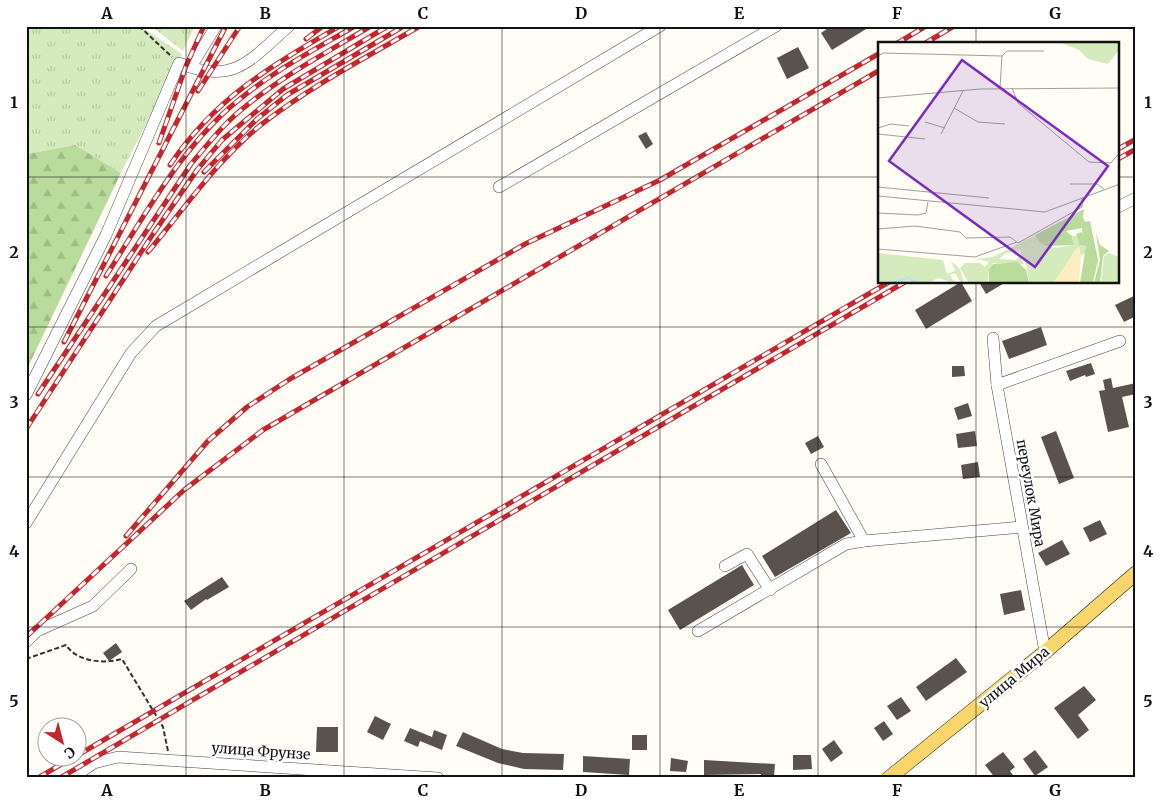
<svg xmlns="http://www.w3.org/2000/svg" width="1162" height="804" viewBox="0 0 1162 804" font-family="Merriweather,serif">
	<defs>
		<pattern id="grass-tufts" width="24" height="20" patternUnits="userSpaceOnUse" patternTransform="scale(1.25)"><rect width="24" height="20" fill="#d5ebbd"/><path d="M3 7l-1-3M5 7V3M7 7l1-3M15 17l-1-3M17 17v-4M19 17l1-3" fill="none" stroke="#b6c8a1"/></pattern>
		<pattern id="forest-firs" width="22" height="20" patternUnits="userSpaceOnUse" patternTransform="scale(1.25)"><rect width="22" height="20" fill="#b9dc9c"/><path d="M5 1l3.5 6h-7zM16 11l3.5 6h-7z" fill="#9ebc85"/></pattern>
	</defs>
	<rect width="100%" height="100%" fill="#fffdf5"/>
	<!-- grass -->
	<g fill="url(#grass-tufts)">
		<polygon points="26,26 140,26 182,54 121,173 75,145 26,154"/>
		<polygon points="151,26 195,26 183,51"/>
	</g>
	<!-- forest -->
	<polygon fill="url(#forest-firs)" points="75,145 121,173 26,371 26,154"/>
	<!-- building -->
	<g fill="#5a524d">
		<polygon points="831,26 871,26 832,50 821,33"/>
		<polygon points="798,47 809,68 787,79 777,58"/>
		<polygon points="646,132 653,144 646,149 638,136"/>
		<polygon points="961,282 972,301 926,329 915,310"/>
		<polygon points="979,282 1006,282 986,294"/>
		<polygon points="1136,295 1136,316 1124,322 1115,305"/>
		<polygon points="1041,327 1047,345 1009,359 1002,341"/>
		<polygon points="1091,363 1095,374 1086,377 1085,375 1070,381 1066,371"/>
		<polygon points="952,366 964,366 965,376 952,377"/>
		<polygon points="1111,378 1113,388 1136,383 1136,394 1122,397 1129,427 1108,432 1099,391 1105,390 1103,380"/>
		<polygon points="968,403 972,416 958,420 954,408"/>
		<polygon points="975,431 977,446 958,448 956,434"/>
		<polygon points="1056,431 1074,478 1059,484 1041,437"/>
		<polygon points="818,436 824,447 811,454 805,443"/>
		<polygon points="978,462 980,477 963,479 961,465"/>
		<polygon points="836,510 851,533 775,577 762,556"/>
		<polygon points="1100,520 1107,534 1090,542 1083,528"/>
		<polygon points="1062,540 1070,554 1046,566 1038,553"/>
		<polygon points="742,565 754,585 680,630 668,610"/>
		<polygon points="222,577 229,587 207,600 206,599 191,610 184,601"/>
		<polygon points="1021,590 1025,610 1004,615 1000,594"/>
		<polygon points="116,643 122,652 109,661 103,653"/>
		<polygon points="956,658 967,672 926,701 916,687"/>
		<polygon points="1084,686 1096,700 1078,715 1089,730 1078,739 1054,708"/>
		<polygon points="901,697 911,711 897,720 887,706"/>
		<polygon points="375,716 391,724 383,740 367,732"/>
		<polygon points="884,721 893,734 883,741 874,728"/>
		<polygon points="317,727 338,727 338,752 316,752"/>
		<polygon points="410,728 432,737 434,730 447,735 442,750 420,741 418,747 404,741"/>
		<polygon points="463,732 502,749 523,753 564,754 563,770 524,769 498,763 456,746"/>
		<rect x="632" y="735" width="15" height="15"/>
		<polygon points="834,740 843,753 831,762 822,749"/>
		<polygon points="1035,750 1048,767 1035,776 1023,759"/>
		<polygon points="1003,752 1015,767 1010,771 1015,778 995,778 985,765"/>
		<polygon points="793,755 811,755 812,769 793,770"/>
		<polygon points="583,756 630,759 629,775 583,772"/>
		<polygon points="671,758 688,761 686,772 670,771"/>
		<polygon points="704,760 775,764 774,777 761,776 761,774 704,775"/>
	</g>
	<g fill="none" stroke-linecap="round" stroke-linejoin="round">
		<defs>
			<g id="minor">
				<polyline points="191,67 216,26"/>
				<polyline points="499,187 776,26"/>
				<polyline points="1118,207 1136,198"/>
				<polyline points="993,338 997,385 1045,652"/>
				<polyline points="997,385 1120,341"/>
				<path d="M26 395 106 235 179 63C234 86 250 60 289 26"/>
				<polyline points="821,464 864,541"/>
				<polyline points="26,523 131,353 156,326 660,26"/>
				<polyline points="725,566 747,554 770,590"/>
				<polyline points="698,631 846,544 864,541 1022,527"/>
				<polyline points="26,642 37,631 93,606 131,569"/>
				<polyline points="72,778 94,763 118,757 438,778"/>
			</g>
			<polyline id="major" points="889,778 1045,652 1136,573"/>
		</defs>
		<!-- minor casing -->
		<use href="#minor" stroke="#444" stroke-width="12"/>
		<!-- major casing -->
		<use href="#major" stroke="#222" stroke-width="15"/>
		<!-- path -->
		<g stroke="#333" stroke-width="2" stroke-dasharray="5 2.5" stroke-linecap="butt">
			<polyline points="139,26 172,57"/>
			<path d="M26 659 66 645C77 662 104 664 122 659L163 727 168 751"/>
		</g>
		<!-- minor -->
		<use href="#minor" stroke="#fff" stroke-width="11"/>
		<!-- major -->
		<use href="#major" stroke="#f9d66b" stroke-width="14"/>
		<defs>
			<g id="rail">
				<polyline points="306,39 323,26"/>
				<polyline points="896,44 926,26"/>
				<polyline points="924,44 954,26"/>
				<polyline points="198,91 240,26"/>
				<polyline points="159,143 186,66 204,26"/>
				<polyline points="1118,149 1136,139"/>
				<polyline points="1118,159 1136,149"/>
				<path d="M170 165C216 97 271 66 340 26"/>
				<polyline points="204,172 257,119 287,95 404,26"/>
				<path d="M148 252C184 209 218 159 262 124 311 86 367 57 420 26"/>
				<path d="M106 276C145 215 182 145 240 99 275 70 316 49 355 26"/>
				<polyline points="64,342 226,26"/>
				<path d="M38 394 191 164C208 144 225 122 246 106 284 75 329 51 371 26"/>
				<polyline points="26,429 153,234 197,170 222,140 283,89 388,26"/>
				<polyline points="126,536 208,441 247,407 290,379 525,244 660,180 880,53"/>
				<polyline points="26,637 184,490 263,430 880,70"/>
				<polyline points="78,755 889,282"/>
				<polyline points="38,778 75,756"/>
				<polyline points="60,778 905,282"/>
			</g>
		</defs>
		<!-- rail casing -->
		<use href="#rail" stroke="#c4262e" stroke-width="5"/>
		<!-- rail -->
		<use href="#rail" stroke="#fff" stroke-width="3" stroke-dasharray="9" stroke-linecap="butt"/>
	</g>
	<!-- grid -->
	<path fill="none" stroke="#111" stroke-width="1" stroke-opacity="0.55" d="M186 26V778M344 26V778M502 26V778M660 26V778M818 26V778M976 26V44M26 177H880M1118 177H1136M976 282V778M26 327H1136M26 477H1136M26 627H1136"/>
	<g text-anchor="middle" stroke-width="5" stroke-linejoin="round" paint-order="stroke">
		<!-- street labels -->
		<g font-size="14" fill="#111" stroke="#fff">
			<text transform="translate(1031 493) rotate(80)" y="5">переулок Мира</text>
			<text transform="translate(1014 677) rotate(-40)" y="5">улица Мира</text>
			<text transform="translate(261 751) rotate(4)" y="5">улица Фрунзе</text>
		</g>
	</g>
	<!-- overview -->
	<g transform="translate(878 42)">
		<rect width="241" height="241" fill="#fffdf5"/>
		<path d="M181 0H241V8L230 22 210 17 201 8ZM157 193 161 200 177 206 196 203 194 194H198L201 203 208 204 207 212H201L198 207 176 241H151L148 223 140 205 141 212 139 209 128 211 121 217 138 218 142 213 146 222 115 221 111 227 110 241H83L77 231 72 233 77 241 60 236 51 241H0V211L65 218 69 232 77 229 73 219 82 227 86 241H91L82 226 87 221H102L107 225 111 220 99 217 115 215ZM231 211 241 215V241H223L226 214Z" fill="#d5ebbd"/>
		<path d="M206 167 205 175 207 180 212 179 220 218 215 241H202L208 204 201 203 198 192 204 190 205 196 204 186 188 189 194 194 196 203 168 204 161 200 157 193ZM218 191 222 203 231 209 225 214 222 241H216L222 218ZM140 220 148 228 151 241H111V227L115 222Z" fill="#b9dc9c"/>
		<path d="M202 205V212H207L203 215 201 241H176L198 207Z" fill="#fbeec1"/>
		<path fill="none" stroke="#b9e0f7" stroke-width="2.5" d="M12 241 30 236 40 241"/>
		<path fill="none" stroke="#a09f9a" stroke-width="1" d="M0 14 5 11 124 14 129 9H166M122 46 124 14M134 46 140 61 211 120 233 121 242 110M0 56 102 47 242 46M76 66 100 80 127 82M47 80 67 86M0 86 13 82 31 84M0 92 47 97M63 92 85 49M192 142H219L226 147M0 145 111 156M0 154 167 170 242 142M0 171 40 173 48 171 50 160M0 187 37 184 82 190 88 196 132 195 140 201 204 165V156M0 207 97 215 139 200"/>
		<path fill="#7b2cbf" fill-opacity="0.15" stroke="#7b2cbf" stroke-width="2.5" d="M84 18 230 124 157 225 11 119Z"/>
		<rect width="241" height="241" fill="none" stroke="#111" stroke-width="2.5"/>
	</g>
	<!-- border -->
	<rect width="1162" height="804" fill="none" stroke="#ffffff" stroke-width="55"/>
	<!-- north arrow -->
	<g transform="translate(62 742) rotate(144)"><circle r="24" fill="#ffffff" stroke="#a0a0a0"/>
	<path d="M0-4L9 19L0 12L-9 19Z" fill="#c4262e"/>
	<text y="-8" font-size="14" font-weight="bold" text-anchor="middle" fill="#111111">С</text>
	</g>
	<rect x="28" y="28" width="1106" height="748" fill="none" stroke="#111" stroke-width="2"/>
	<g font-size="16" text-anchor="middle" font-weight="bold" fill="#111">
		<text x="107" y="19">A</text>
		<text x="265" y="19">B</text>
		<text x="423" y="19">C</text>
		<text x="581" y="19">D</text>
		<text x="739" y="19">E</text>
		<text x="897" y="19">F</text>
		<text x="1055" y="19">G</text>
		<text x="14" y="108">1</text>
		<text x="1148" y="108">1</text>
		<text x="14" y="258">2</text>
		<text x="1148" y="258">2</text>
		<text x="14" y="408">3</text>
		<text x="1148" y="408">3</text>
		<text x="14" y="557">4</text>
		<text x="1148" y="557">4</text>
		<text x="14" y="707">5</text>
		<text x="1148" y="707">5</text>
		<text x="107" y="796">A</text>
		<text x="265" y="796">B</text>
		<text x="423" y="796">C</text>
		<text x="581" y="796">D</text>
		<text x="739" y="796">E</text>
		<text x="897" y="796">F</text>
		<text x="1055" y="796">G</text>
	</g>
</svg>
